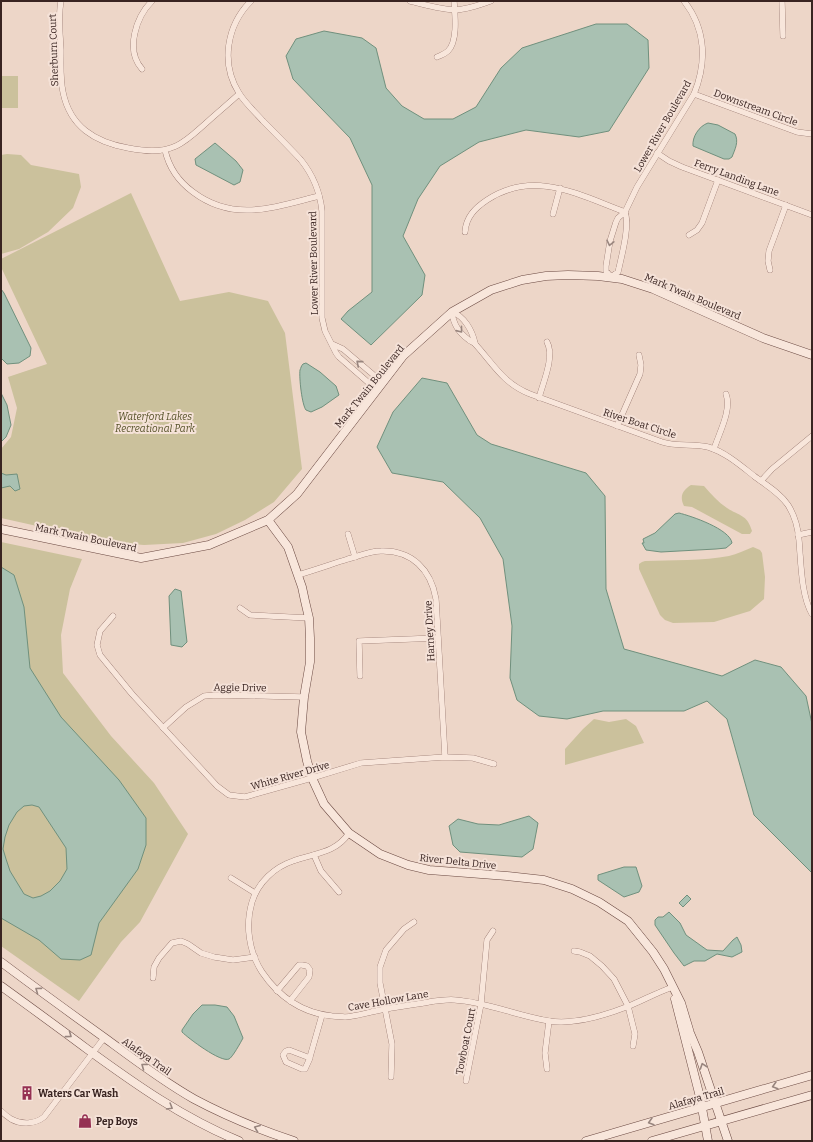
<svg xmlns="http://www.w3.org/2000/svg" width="813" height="1142" viewBox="0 0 813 1142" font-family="Bitter,serif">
	<rect width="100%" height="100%" fill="#edd6c8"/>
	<!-- green -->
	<g fill="#cbc19c">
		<rect x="1" y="76" width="17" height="32"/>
		<polygon points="7,154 21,155 31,165 79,174 81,187 73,208 48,232 19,249 1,254 1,155"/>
		<polygon points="131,193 180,301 229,292 268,301 285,333 302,469 274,502 245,520 216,534 183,543 144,545 109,542 1,518 1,449 11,437 17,408 8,377 47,364 1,267 1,259"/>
		<path d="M691 485 704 486C711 494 718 502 727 508 739 516 747 514 752 531L750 534H742L692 507 684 506C679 496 683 490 691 485Z"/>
		<polygon points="1,542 82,559 70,589 61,635 63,673 111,736 154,783 188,834 140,922 121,942 79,1001 1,946"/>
		<path d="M753 547 760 550 762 553 765 577 764 599 750 611 714 622 673 623 665 620 660 615 639 569V564L642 562 645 561C671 560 704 561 729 556 737 554 745 550 753 547Z"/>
		<polygon points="594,719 609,722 626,719 636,726 644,743 565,765 565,749 583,729"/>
	</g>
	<!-- water -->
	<g fill="#a9c1b2" stroke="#70907d" fill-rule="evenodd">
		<polygon points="596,24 627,24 648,40 649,68 609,131 579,137 526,130 479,142 440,166 418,199 403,236 425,275 422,295 371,345 341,319 348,311 372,292 372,185 350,138 293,79 286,56 296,39 324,31 362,38 376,48 386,88 402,106 424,119 453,119 476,107 501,68 522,48"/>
		<path d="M708 123 718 125 735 134C739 142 735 149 732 157L729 159H724L693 146C692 137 699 126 708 123Z"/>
		<polygon points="215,143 236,161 243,170 240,182 234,185 196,165 195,159"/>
		<polygon points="1,289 4,293 31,348 30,356 19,363 7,364 1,358"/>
		<path d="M306 363 320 372 336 386 339 395 322 407 311 412 306 410C302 405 299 378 300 370 301 368 301 366 303 364Z"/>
		<polygon points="422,378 447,383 477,435 491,444 586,473 605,496 606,589 624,649 722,676 755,660 781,667 806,696 812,724 812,873 754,815 727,719 707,701 684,711 603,711 567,719 539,716 517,700 510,678 512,626 503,559 480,518 443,482 392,473 377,447 393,412"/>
		<polygon points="1,393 7,405 11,425 6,437 1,442"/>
		<polygon points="1,473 6,475 17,474 20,489 15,491 10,486 1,488"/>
		<path d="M679 513C691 516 730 529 732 543L726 548 716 549 661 552 646 550 642 543H644L643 539 655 533 675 514Z"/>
		<path d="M1 567 14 575 24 607 30 668 61 717 119 780 146 818V845L138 869 99 923 91 955 80 960 61 959 39 940 1 918ZM32 805 39 807 66 848 67 869 60 881 50 891 41 896 33 898 24 894 10 871 6 859 3 849 5 837 9 825 17 812 24 806Z"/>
		<polygon points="175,589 181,591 187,642 182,647 171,645 169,596"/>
		<polygon points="529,816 538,823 533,849 522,857 460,852 453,845 449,826 458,819 478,824 499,825"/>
		<polygon points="624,867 636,867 642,886 639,892 624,897 598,880 598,875"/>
		<polygon points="687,895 691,899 683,907 679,903"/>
		<polygon points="669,912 680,923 686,935 707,950 723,951 733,940 737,937 741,945 742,952 732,957 717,954 705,961 694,961 684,966 674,953 655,925 655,920 658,917 663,917"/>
		<path d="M202 1005H215L227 1007 234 1016 243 1038C241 1042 232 1058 229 1059 221 1063 188 1038 182 1032V1030L193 1014Z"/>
	</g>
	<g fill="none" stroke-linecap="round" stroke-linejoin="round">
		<defs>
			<g id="street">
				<path d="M61 1C58 17 60 34 61 50 61 64 60 79 63 92 70 127 95 142 128 148 144 151 160 153 176 146 187 141 196 132 205 124 216 114 228 104 239 94"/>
				<path d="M251 1C227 25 220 63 239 93 245 103 255 112 263 121 276 134 289 147 301 160 313 175 320 192 322 211V318L325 331 336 353 339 357 370 384 379 387 378 380 376 377 343 349 332 344"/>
				<path d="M410 1C425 5 439 9 454 10 467 10 479 5 491 1"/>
				<polyline points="782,1 783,36"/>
				<path d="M437 57C441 55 445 54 448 51 458 41 455 15 454 1"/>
				<path d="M142 69C125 50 136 17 152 1"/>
				<polyline points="694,94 797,132 812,134"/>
				<path d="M165 150C169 168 178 181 193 192 234 223 275 207 319 196"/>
				<polyline points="657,153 669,161 682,167 812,215"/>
				<path d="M625 212C630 225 622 254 619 268L618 272 611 277 606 271V266L610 241 616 222 618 218 625 212 637 187 694 94C707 62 706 29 684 1"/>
				<polyline points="553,214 560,188"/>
				<path d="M465 232C466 217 475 208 487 200 534 169 579 195 625 212"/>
				<polyline points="689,235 697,230 702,223 718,180"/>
				<polyline points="770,270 768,261 769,251 786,205"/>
				<path d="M452 312C453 323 459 333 469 340 471 342 474 342 476 345 494 365 503 383 530 394L662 442C677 447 693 443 708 447 725 452 740 465 754 476 766 485 780 493 788 505 795 516 798 528 799 540 801 562 801 595 812 614"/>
				<path d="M452 312C464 316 472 330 475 343"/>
				<path d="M539 398C543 382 555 357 547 342"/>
				<polyline points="617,426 640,374 641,365 639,355"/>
				<path d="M714 449C719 433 732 410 726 394"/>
				<polyline points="761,481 772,469 812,436"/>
				<polyline points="348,534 355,557"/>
				<polyline points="798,535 812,532"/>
				<path d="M298 575C315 570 332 564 348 559 359 556 370 551 381 551 412 550 431 570 436 599L445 757"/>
				<polyline points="240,608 250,615 309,618"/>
				<polyline points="113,616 100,631 97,645 100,655 132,694 217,786 229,795 245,797 312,778 361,763 445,757 473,758 494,764"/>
				<polyline points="360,676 359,641 438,638"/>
				<polyline points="163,728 186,707 204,696 216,695 304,697"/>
				<path d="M349 833C335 854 314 853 293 861 275 867 258 882 252 902 245 925 249 952 262 972 279 997 303 1013 332 1016 337 1016 341 1017 345 1017 356 1016 366 1013 376 1011 390 1008 404 1006 417 1004 430 1002 443 999 455 1000 487 1002 517 1016 549 1021 574 1025 606 1015 629 1006 644 1000 658 992 673 987"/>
				<polyline points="314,855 321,871 339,892"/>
				<polyline points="231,878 255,893"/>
				<polyline points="574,951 580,952 590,956 602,966 614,979 628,1006 635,1034 633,1046"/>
				<polyline points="153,978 154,967 159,958 172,943 181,941 188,944 201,953 214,957 233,960 255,957"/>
				<polyline points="277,991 299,965 302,965 307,966 310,970 309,977 290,1001"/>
				<polyline points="310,1058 289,1050 286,1051 283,1055 286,1062 302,1069 305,1069 310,1058 310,1057 322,1015"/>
				<polyline points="547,1069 545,1053 549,1021"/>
				<polyline points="391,1077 392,1044 380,983 380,967 386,950 404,929 414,922"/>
				<polyline points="466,1081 481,1004 487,940 493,931"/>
				<path d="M1 1111C4 1114 8 1117 11 1119 22 1125 35 1124 44 1117L104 1038"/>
			</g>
			<g id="secondary">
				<polyline points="268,520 288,547 302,587 305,601 309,618 310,638 310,662 304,697 301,732 307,761 312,778 324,804 349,833 380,854 408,865 429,870 507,876 544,880 572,889 599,902 628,921 653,952 664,969 681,1003 690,1033 698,1052 728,1141"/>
				<polyline points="1,529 141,558 209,545 268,520 297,494 403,356 452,312 491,290 522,280 546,276 568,275 598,276 622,279 653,289 763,338 812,355"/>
				<path d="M1 962C37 989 73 1015 109 1041 136 1061 164 1082 194 1099 226 1116 260 1130 294 1141"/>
				<path d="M1 986C30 1007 59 1028 87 1049 135 1084 183 1118 239 1141"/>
				<polyline points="675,999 700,1097 708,1141"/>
				<polyline points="586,1141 812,1075"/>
				<polyline points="652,1141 812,1095"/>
			</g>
		</defs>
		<!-- street casing -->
		<use href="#street" stroke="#88665e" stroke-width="6"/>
		<!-- secondary casing -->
		<use href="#secondary" stroke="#6a4841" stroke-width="9"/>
		<!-- street -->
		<use href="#street" stroke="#f8e6db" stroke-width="5.5"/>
		<!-- secondary -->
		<use href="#secondary" stroke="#f8e6db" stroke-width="8"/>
	</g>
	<!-- one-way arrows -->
	<defs><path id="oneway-chevron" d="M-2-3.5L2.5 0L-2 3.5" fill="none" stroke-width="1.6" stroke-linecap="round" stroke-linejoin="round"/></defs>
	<g stroke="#98857e">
		<use href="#oneway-chevron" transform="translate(610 243) rotate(102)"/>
		<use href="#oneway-chevron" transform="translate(460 330) rotate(51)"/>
		<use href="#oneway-chevron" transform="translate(359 363) rotate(-140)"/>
		<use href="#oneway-chevron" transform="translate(38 990) rotate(-144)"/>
		<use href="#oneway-chevron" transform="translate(69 1035) rotate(36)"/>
		<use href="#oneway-chevron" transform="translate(144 1066) rotate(-144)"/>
		<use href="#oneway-chevron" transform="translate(703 1066) rotate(-109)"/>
		<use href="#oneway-chevron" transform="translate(775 1086) rotate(164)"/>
		<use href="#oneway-chevron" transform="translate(170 1107) rotate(31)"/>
		<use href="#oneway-chevron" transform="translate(651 1122) rotate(164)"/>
		<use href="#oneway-chevron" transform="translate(257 1128) rotate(-159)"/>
	</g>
	<!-- icons -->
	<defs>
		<symbol id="building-bare" viewBox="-9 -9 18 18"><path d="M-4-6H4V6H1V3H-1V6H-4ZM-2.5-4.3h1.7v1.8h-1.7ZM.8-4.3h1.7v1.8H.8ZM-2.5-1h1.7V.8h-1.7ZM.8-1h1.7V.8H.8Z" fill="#953053" stroke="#f5e2d8" stroke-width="2.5" paint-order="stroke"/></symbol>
		<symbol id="shop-bare" viewBox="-9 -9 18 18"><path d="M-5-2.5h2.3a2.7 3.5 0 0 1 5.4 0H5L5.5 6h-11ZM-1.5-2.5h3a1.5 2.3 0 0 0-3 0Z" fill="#953053" stroke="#f5e2d8" stroke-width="2.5" paint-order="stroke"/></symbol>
	</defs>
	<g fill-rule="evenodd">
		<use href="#building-bare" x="17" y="1083" width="20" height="20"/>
		<use href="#shop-bare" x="75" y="1111" width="20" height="20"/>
	</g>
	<g text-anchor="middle" stroke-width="4" stroke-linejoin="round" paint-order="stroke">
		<!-- street labels -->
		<g font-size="10" fill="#392421" stroke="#f5e2d8">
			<text transform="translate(53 50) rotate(-92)" y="4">Sherburn Court</text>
			<text transform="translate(756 107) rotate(20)" y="4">Downstream Circle</text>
			<text transform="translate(662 126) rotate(-60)" y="4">Lower River Boulevard</text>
			<text transform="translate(737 177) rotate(20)" y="4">Ferry Landing Lane</text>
			<text transform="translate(313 263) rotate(-91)" y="4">Lower River Boulevard</text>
			<text transform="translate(693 296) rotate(23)" y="4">Mark Twain Boulevard</text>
			<text transform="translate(369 386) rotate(-51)" y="4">Mark Twain Boulevard</text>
			<text transform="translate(640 423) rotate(18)" y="4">River Boat Circle</text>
			<text transform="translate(86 537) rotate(12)" y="4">Mark Twain Boulevard</text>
			<text transform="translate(429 631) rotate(-93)" y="4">Harney Drive</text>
			<text transform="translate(240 687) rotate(1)" y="4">Aggie Drive</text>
			<text transform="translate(290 775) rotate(-16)" y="4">White River Drive</text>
			<text transform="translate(458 861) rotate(6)" y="4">River Delta Drive</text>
			<text transform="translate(388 1000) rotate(-10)" y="4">Cave Hollow Lane</text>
			<text transform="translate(465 1041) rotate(-79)" y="4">Towboat Court</text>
			<text transform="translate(147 1056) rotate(35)" y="4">Alafaya Trail</text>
			<text transform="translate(696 1098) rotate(-16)" y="4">Alafaya Trail</text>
		</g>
		<!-- park labels -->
		<g font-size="10" font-style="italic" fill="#555128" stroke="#f5e2d8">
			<text x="155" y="420">Waterford Lakes<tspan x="155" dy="12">Recreational Park</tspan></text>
		</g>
		<!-- poi labels -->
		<g font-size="10" font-weight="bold" fill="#392421" stroke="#f5e2d8" text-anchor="start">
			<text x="38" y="1097">Waters Car Wash</text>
			<text x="96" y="1125">Pep Boys</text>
		</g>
	</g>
	<!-- border -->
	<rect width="813" height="1142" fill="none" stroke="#392421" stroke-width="4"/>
</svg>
